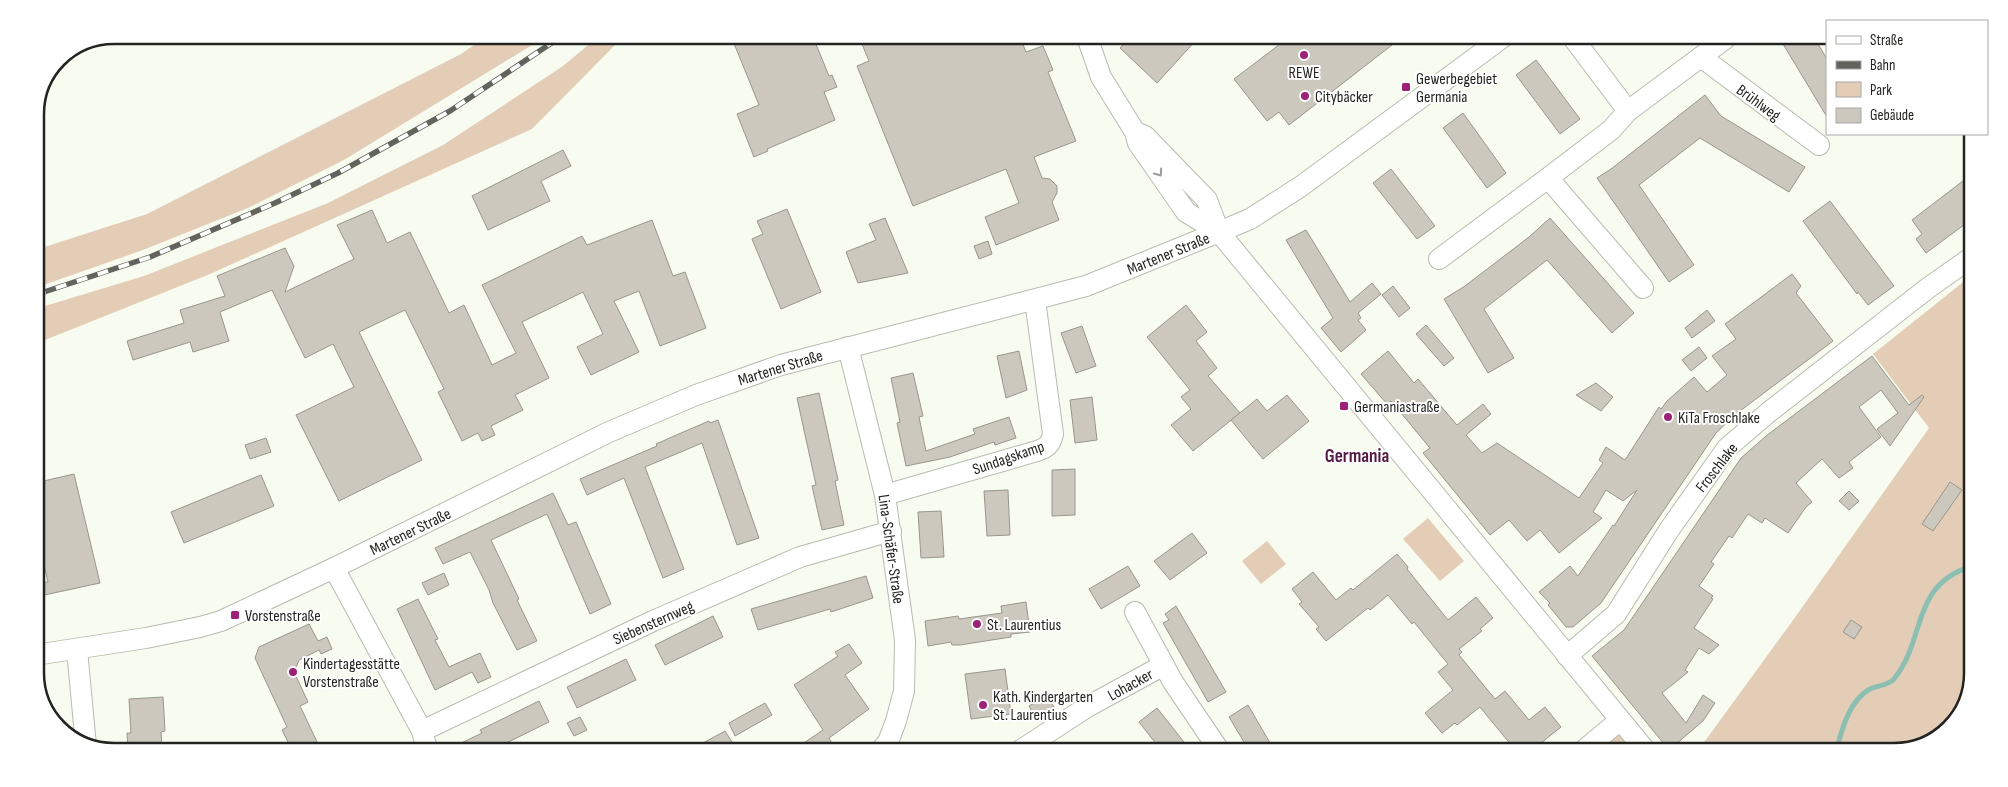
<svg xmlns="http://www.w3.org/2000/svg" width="2008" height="787" viewBox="0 0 2008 787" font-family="'Sofia Sans Condensed',sans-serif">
	<rect width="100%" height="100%" fill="#f8fcf0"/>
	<!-- green -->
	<g fill="#e4cdb7">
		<polygon points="487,36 547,36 344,160 248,208 143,250 35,288 35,250 147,214 461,54"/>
		<polygon points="599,36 624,36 532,129 210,274 35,344 35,309 144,276 328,203 443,145 563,66"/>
		<polygon points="1972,275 1969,699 1942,736 1895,752 1697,752 1791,623 1929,428 1873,354"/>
		<polygon points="1428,518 1464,561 1440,581 1403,539"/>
		<polygon points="1267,541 1286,564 1261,584 1242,561"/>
		<polygon points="1619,721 1646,751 1583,751"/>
	</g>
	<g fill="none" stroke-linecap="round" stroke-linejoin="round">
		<!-- stream -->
		<path stroke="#8bbfb2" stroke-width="5" d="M1836 752C1841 732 1849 700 1870 689 1877 686 1889 685 1894 679 1926 640 1911 585 1970 567"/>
	</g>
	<!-- building -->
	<g fill="#ccc8bd" stroke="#99968b">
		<polygon points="731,36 813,37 829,76 832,75 837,87 824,92 835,120 767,149 768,151 754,157 737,114 759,105"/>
		<polygon points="859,37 1020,37 1026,52 1043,46 1053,70 1048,72 1076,141 1034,157 1042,178 1050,179 1057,186 1057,193 1052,202 1059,220 996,245 985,217 1019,203 1006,169 913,206 857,66 869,61"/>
		<polygon points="1130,37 1157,37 1198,38 1157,83 1120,48"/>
		<polygon points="1288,38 1401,38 1289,125 1279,112 1267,121 1234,79"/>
		<polygon points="1780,39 1815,39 1827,59 1827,117"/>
		<polygon points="1536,60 1580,119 1560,134 1516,75"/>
		<polygon points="1705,95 1721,116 1805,167 1789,192 1700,138 1639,185 1694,265 1669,282 1597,178 1611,169"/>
		<polygon points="1463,113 1506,173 1487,188 1443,128"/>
		<polygon points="563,150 571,166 541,181 550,201 488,230 472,196"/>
		<polygon points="1391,169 1435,226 1417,239 1373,183"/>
		<polygon points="1972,174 1972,219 1926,253 1916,239 1922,234 1912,220"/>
		<polygon points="1830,201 1894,286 1868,305 1858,292 1857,294 1803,221"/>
		<polygon points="787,209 821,292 781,309 752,239 763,234 757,221"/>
		<polygon points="372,210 387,243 410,232 449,313 464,305 492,365 516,353 482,285 582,236 587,245 652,220 673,276 685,272 706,328 660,346 639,291 614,301 639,352 591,375 577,347 603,334 583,292 522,322 549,378 515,395 523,410 491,426 495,435 482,441 478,433 462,441 438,392 444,389 405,310 359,332 422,460 339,501 296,415 354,387 333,344 305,358 272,290 220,312 229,341 193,352 190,342 133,360 127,341 184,323 180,310 225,296 217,276 285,248 294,266 285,292 354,259 337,225"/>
		<polygon points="885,218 908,273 858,283 846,252 876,240 869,224"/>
		<polygon points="1550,218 1634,313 1612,333 1547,260 1484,309 1514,358 1488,373 1444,299 1465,286 1529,237"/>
		<polygon points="1306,230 1350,302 1372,283 1381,294 1358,313 1361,318 1358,320 1366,330 1341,352 1321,328 1333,318 1286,240"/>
		<polygon points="988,241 992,254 979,259 974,246"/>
		<polygon points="1792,274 1801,286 1796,293 1833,341 1736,414 1716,433 1601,603 1573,627 1566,627 1548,605 1550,603 1539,592 1570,566 1578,576 1613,525 1614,526 1637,490 1623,501 1606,490 1593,512 1602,518 1559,553 1540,530 1527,541 1509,520 1490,535 1423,453 1430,448 1391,401 1387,404 1361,374 1388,351 1414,383 1418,379 1457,425 1483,404 1491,414 1466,435 1482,453 1497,443 1579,498 1603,463 1599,460 1606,447 1625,460 1659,407 1661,409 1667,401 1694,377 1707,392 1727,375 1712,356 1736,339 1725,324"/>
		<polygon points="1393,286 1410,308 1399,317 1382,295"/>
		<polygon points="1186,305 1207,332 1196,341 1217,368 1208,376 1240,413 1193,451 1171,425 1191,409 1181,397 1190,390 1147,337"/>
		<polygon points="1707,310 1715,321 1692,338 1685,328"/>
		<polygon points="1426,325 1454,358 1444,366 1416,334"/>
		<polygon points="1082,326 1096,366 1076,373 1061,333"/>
		<polygon points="1699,347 1707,358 1691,371 1682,360"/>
		<polygon points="1019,351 1027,390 1006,398 997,356"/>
		<polygon points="1872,356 1909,405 1922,395 1924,397 1890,446 1877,429 1898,413 1881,390 1859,407 1881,437 1849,462 1853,468 1839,478 1822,459 1796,483 1812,502 1806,507 1788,533 1765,518 1762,523 1748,514 1732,538 1729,536 1711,562 1714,564 1699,586 1713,596 1711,598 1713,599 1694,628 1719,645 1709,654 1699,648 1685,670 1688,672 1662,693 1686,723 1703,695 1715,703 1703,721 1669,750 1592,656 1624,630 1741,458 1766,436"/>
		<polygon points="913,373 923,416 919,417 926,451 975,434 973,429 1009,417 1016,438 995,445 994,442 950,457 906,466 897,423 900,422 891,378"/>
		<polygon points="1596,383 1613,397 1601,411 1576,395"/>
		<polygon points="819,393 838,480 835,481 844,525 822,530 812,486 816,485 797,398"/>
		<polygon points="1287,395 1309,421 1263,459 1231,420 1257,399 1267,411"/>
		<polygon points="1092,397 1097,440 1075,443 1070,400"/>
		<polygon points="718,420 759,538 737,545 702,443 688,449 645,467 684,569 663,578 624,478 587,495 580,479 657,446 656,444 681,433 709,421 710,423"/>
		<polygon points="266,438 271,452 250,459 245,445"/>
		<polygon points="1075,469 1075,515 1052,516 1052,470"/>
		<polygon points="74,474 100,583 35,597 35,583 48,582 35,527 35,483"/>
		<polygon points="261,475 274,506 184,543 171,512"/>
		<polygon points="1950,482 1962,490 1933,531 1922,524"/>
		<polygon points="1008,490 1010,535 987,536 984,491"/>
		<polygon points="1849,491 1859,501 1849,510 1839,501"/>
		<polygon points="553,493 568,525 576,522 611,604 590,614 547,514 491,540 519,599 517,600 537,641 517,650 493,603 489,590 470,552 443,564 435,548"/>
		<polygon points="941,511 944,557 921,558 918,512"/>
		<polygon points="1192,533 1207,553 1170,580 1154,561"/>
		<polygon points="1397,554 1408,567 1407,569 1448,620 1476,597 1493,618 1480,629 1482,631 1459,649 1462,652 1459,655 1495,699 1505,691 1529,720 1545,707 1561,727 1531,751 1516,751 1480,707 1457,725 1455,723 1442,733 1425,713 1453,690 1438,672 1448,664 1414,622 1412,624 1388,595 1370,610 1368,608 1326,641 1316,629 1319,627 1299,604 1302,602 1292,589 1313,572 1336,600 1351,588 1353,590"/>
		<polygon points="1128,566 1140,586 1101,609 1089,589"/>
		<polygon points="444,573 449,585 428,595 422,583"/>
		<polygon points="866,576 873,598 831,612 830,609 758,630 751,609"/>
		<polygon points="418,599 438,639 435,640 449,667 480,653 491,677 478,683 472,672 435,690 397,609"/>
		<polygon points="1026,602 1030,632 1011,634 1011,637 960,645 952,645 951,642 928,646 925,621 958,616 959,619 1002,613 1001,606"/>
		<polygon points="1176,606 1226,692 1208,702 1163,623 1169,620 1165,614"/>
		<polygon points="713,616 723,637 665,665 655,645"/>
		<polygon points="1851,620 1862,627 1854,639 1843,632"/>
		<polygon points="309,624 318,641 327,637 332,649 321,654 319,650 299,660 294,672 308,702 300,706 320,748 291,748 282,730 287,727 255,658 259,647"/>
		<polygon points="849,644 862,663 845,675 869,709 829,738 836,750 795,749 823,730 794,685 838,656 835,652"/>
		<polygon points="626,659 636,680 577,708 567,687"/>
		<polygon points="1005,669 1011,714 971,719 965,674"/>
		<polygon points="1047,696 1054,707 1035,717 1029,706"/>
		<polygon points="163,697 165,731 161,732 162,748 128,748 127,733 131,733 129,699"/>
		<polygon points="539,701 549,722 494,749 449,749 482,733 480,730"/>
		<polygon points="765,703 772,715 735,736 729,723"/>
		<polygon points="1248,705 1266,736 1275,751 1249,750 1247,747 1229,717"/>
		<polygon points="1157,708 1180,737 1190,750 1161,750 1139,722"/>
		<polygon points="580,717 587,730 574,736 567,723"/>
		<polygon points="725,731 732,742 720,749 692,749"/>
	</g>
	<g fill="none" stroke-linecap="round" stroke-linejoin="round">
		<defs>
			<g id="minor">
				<polyline points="1087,37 1101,77 1135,132 1138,143 1186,212 1219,232"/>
				<polyline points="1573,38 1628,111"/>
				<polyline points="1701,57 1819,145"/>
				<polyline points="1135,132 1145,136 1207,200 1219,232 1646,751"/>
				<polyline points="1548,178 1643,288"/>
				<polyline points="1439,259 1548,178 1611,130 1628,111 1725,39"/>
				<polyline points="848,347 885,495 905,640 904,691 896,721 888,742 881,750"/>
				<path d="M885 495 1037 451C1046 448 1051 445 1053 434L1035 300"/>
				<polyline points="334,568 422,731 427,749"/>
				<polyline points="1135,612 1173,682 1219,750"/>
				<polyline points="77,650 86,746"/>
				<polyline points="35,655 146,638 200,627 221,621 334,568 609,432 696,395 781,365 1086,286 1219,232 1250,219 1300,187 1502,38"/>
				<polyline points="1567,656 1616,614 1669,530 1727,448 1769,412 1928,288 1972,257"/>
				<polyline points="422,731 653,621 800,557 891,531"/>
				<polyline points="1021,750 1087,707 1164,665"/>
				<polyline points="1583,751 1619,721"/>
			</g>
		</defs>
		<!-- minor casing -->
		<use href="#minor" stroke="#b7bbb0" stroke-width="22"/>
		<!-- minor -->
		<use href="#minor" stroke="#fff" stroke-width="20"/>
		<defs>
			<polyline id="rail" points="35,295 150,257 275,203 338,173 450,111 562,36"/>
		</defs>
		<!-- rail casing -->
		<use href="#rail" stroke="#61635c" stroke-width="5.5"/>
		<!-- rail -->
		<use href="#rail" stroke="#fff" stroke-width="4" stroke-dasharray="11" stroke-linecap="butt"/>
	</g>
	<!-- one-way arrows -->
	<defs><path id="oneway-chevron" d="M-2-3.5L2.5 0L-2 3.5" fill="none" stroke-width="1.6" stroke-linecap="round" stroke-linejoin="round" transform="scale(1.25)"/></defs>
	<use stroke="#9c9c9b" href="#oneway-chevron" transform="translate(1159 173) rotate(55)"/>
	<!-- markers -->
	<g fill="#9d2178" stroke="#fff" stroke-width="2">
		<circle cx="1304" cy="55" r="5"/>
		<rect x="1401" y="82" width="10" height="10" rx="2.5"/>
		<circle cx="1305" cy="96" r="5"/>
		<rect x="1339" y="401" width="10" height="10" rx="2.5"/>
		<circle cx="1668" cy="417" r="5"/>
		<rect x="230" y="610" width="10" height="10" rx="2.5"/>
		<circle cx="977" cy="624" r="5"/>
		<circle cx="293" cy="672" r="5"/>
		<circle cx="983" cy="705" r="5"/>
	</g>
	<g text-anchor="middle" stroke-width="4" stroke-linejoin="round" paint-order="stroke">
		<!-- poi labels -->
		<g font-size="16" fill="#232420" stroke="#fff" text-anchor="start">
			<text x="1304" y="78" text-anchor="middle">REWE</text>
			<text x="1416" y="84">Gewerbegebiet<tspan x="1416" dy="18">Germania</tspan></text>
			<text x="1315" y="102">Citybäcker</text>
			<text x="1354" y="412">Germaniastraße</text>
			<text x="1678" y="423">KiTa Froschlake</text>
			<text x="245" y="621">Vorstenstraße</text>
			<text x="987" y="630">St. Laurentius</text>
			<text x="303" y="669">Kindertagesstätte<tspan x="303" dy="18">Vorstenstraße</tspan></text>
			<text x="993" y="702">Kath. Kindergarten<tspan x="993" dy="18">St. Laurentius</tspan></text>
		</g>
		<!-- street labels -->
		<g font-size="16" fill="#232420" stroke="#fff">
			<text transform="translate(1759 102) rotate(36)" y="6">Brühlweg</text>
			<text transform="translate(1168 253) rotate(-22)" y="6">Martener Straße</text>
			<text transform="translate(780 367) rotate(-17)" y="6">Martener Straße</text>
			<text transform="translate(1008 457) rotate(-19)" y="6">Sundagskamp</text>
			<text transform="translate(1716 467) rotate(-52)" y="6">Froschlake</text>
			<text transform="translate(410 531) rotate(-26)" y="6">Martener Straße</text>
			<text transform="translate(892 549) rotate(82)" y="6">Lina-Schäfer-Straße</text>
			<text transform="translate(653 622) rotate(-24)" y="6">Siebensternweg</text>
			<text transform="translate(1130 684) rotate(-29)" y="6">Lohacker</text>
		</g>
		<!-- quarter labels -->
		<g font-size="19" font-weight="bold" fill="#561b42" stroke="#fff">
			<text x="1357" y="462">Germania</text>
		</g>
	</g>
	<!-- crop -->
	<path d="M0 0H2008V787H0ZM114 44H1894A70 70 0 0 1 1964 114V673A70 70 0 0 1 1894 743H114A70 70 0 0 1 44 673V114A70 70 0 0 1 114 44Z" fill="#fff" fill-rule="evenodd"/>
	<path fill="none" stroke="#232420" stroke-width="2.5" d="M114 44H1894A70 70 0 0 1 1964 114V673A70 70 0 0 1 1894 743H114A70 70 0 0 1 44 673V114A70 70 0 0 1 114 44Z"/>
	<!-- legend -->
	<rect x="1826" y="20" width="162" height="115" fill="#ffffff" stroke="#a7a7a6"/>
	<rect x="1836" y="36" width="25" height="8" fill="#ffffff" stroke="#a7a7a6"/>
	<text x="1870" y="45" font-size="15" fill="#232420">Straße</text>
	<rect x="1836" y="61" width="25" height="8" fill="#61635c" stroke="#a7a7a6"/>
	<text x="1870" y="70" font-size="15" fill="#232420">Bahn</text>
	<rect x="1836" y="82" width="25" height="15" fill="#e4cdb7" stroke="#a7a7a6"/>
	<text x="1870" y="95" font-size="15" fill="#232420">Park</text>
	<rect x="1836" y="108" width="25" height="15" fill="#ccc8bd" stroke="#a7a7a6"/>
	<text x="1870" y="120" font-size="15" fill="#232420">Gebäude</text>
</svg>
